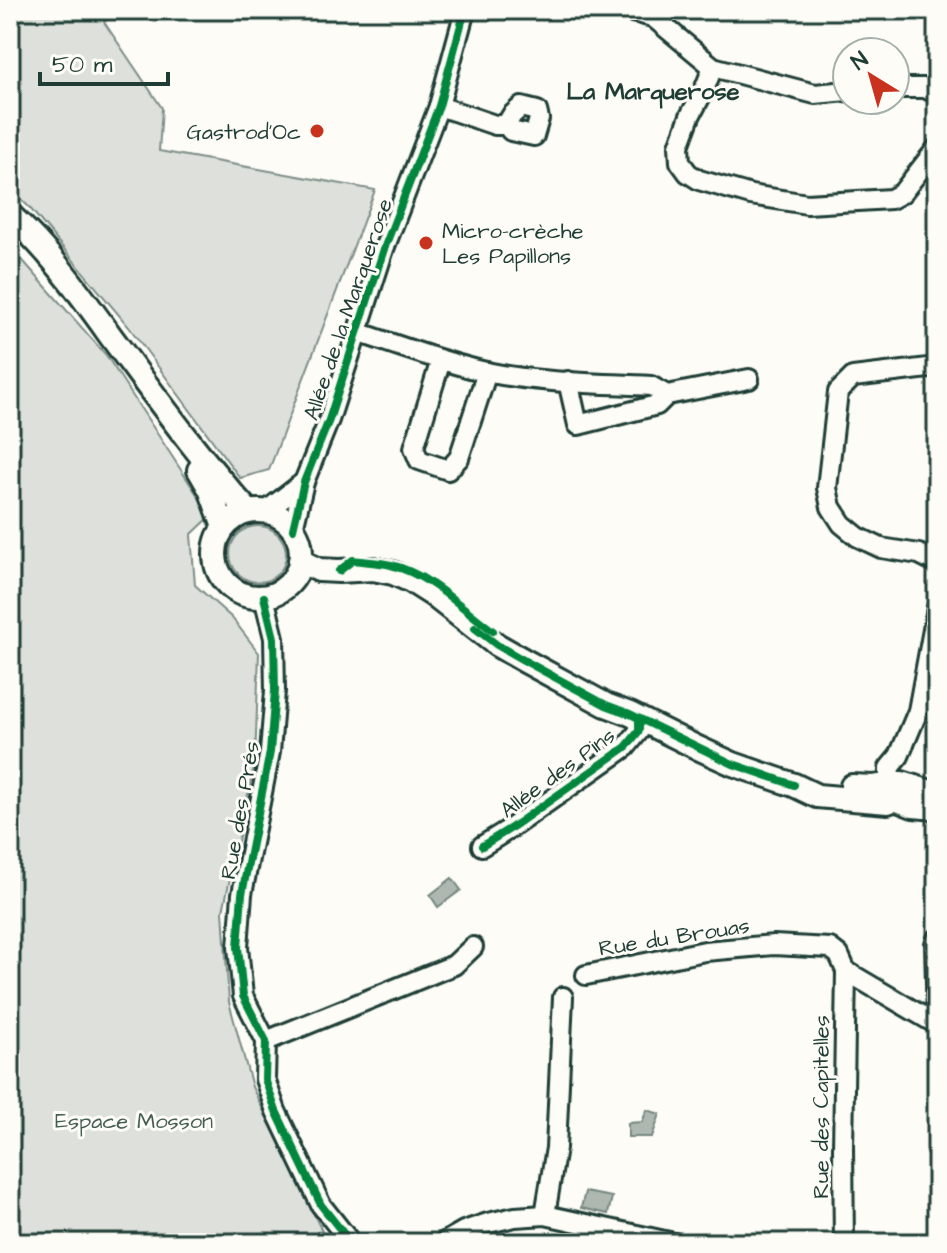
<svg xmlns="http://www.w3.org/2000/svg" width="947" height="1253" viewBox="0 0 947 1253" font-family="'Architects Daughter',sans-serif">
	<rect width="100%" height="100%" fill="#fdfcf7"/>
	<filter id="ink" filterUnits="userSpaceOnUse"><feTurbulence type="fractalNoise" baseFrequency=".0125" numOctaves="2"/><feDisplacementMap in="SourceGraphic" scale="16" xChannelSelector="R" yChannelSelector="G"/><feConvolveMatrix kernelMatrix="1 2 1 2 8 2 1 2 1" color-interpolation-filters="sRGB"/></filter>
	<g filter="url(#ink)">
		<!-- green -->
		<g fill="#dde0db" stroke="#7e8e88" stroke-width="2">
			<polygon points="10,10 120,10 104,22 162,108 159,151 375,190 269,470 240,478 129,327 29,207 10,189"/>
			<polygon points="10,246 106,355 211,516 191,535 195,585 232,618 259,653 255,762 223,911 229,1002 252,1087 322,1231 317,1232 323,1243 10,1243"/>
			<circle cx="258" cy="554" r="28"/>
		</g>
		<!-- water -->
		<g fill="#aeb8b1" stroke="#75877f" stroke-width="2">
			<polygon points="452,878 461,890 438,907 430,895"/>
			<polygon points="647,1110 660,1114 652,1137 628,1137 628,1123 642,1122"/>
			<polygon points="585,1192 612,1197 608,1214 581,1208"/>
		</g>
		<g fill="none" stroke-linecap="round" stroke-linejoin="round">
			<defs>
				<g id="minor">
					<polyline points="624,10 653,17 713,67 815,94 847,91"/>
					<polyline points="713,67 704,90 690,116 679,146 680,162 688,173 699,180 751,195 807,204 891,199 902,193 937,148"/>
					<polyline points="895,88 925,88 937,94"/>
					<polyline points="439,106 495,125 506,125 511,131 534,136 539,119 537,111 521,107 512,115 506,125"/>
					<path d="M357 332C400 346 442 362 486 372 539 383 596 383 651 386L667 395 749 379"/>
					<polyline points="441,360 414,448 419,460 448,470 459,458 487,372"/>
					<polyline points="937,367 853,377 838,392 827,488 831,507 842,524 858,537 881,548 919,554 937,563"/>
					<polyline points="568,381 578,425 657,405 667,395"/>
					<polyline points="265,512 304,482"/>
					<polyline points="293,529 304,482 329,420 384,249 439,106 465,10"/>
					<polyline points="264,597 274,638 275,691 270,752 242,894 238,947 243,996 266,1041 265,1079 276,1111 321,1205 351,1243"/>
					<polyline points="889,785 889,768 899,756 918,711 937,608"/>
					<polyline points="482,846 511,828 626,747 639,731 639,719"/>
					<polyline points="937,939 935,944 937,1025"/>
					<polyline points="586,975 705,951 774,945 830,948 839,955 846,971 936,1024"/>
					<polyline points="266,1041 454,965 473,947"/>
					<polyline points="545,1215 556,1148 563,997"/>
					<polyline points="443,1243 464,1231 488,1223 515,1217 545,1215 674,1243"/>
					<polyline points="844,1243 843,1148 846,971"/>
				</g>
				<g id="tertiary">
					<path d="M10 215C50 251 81 295 112 338 156 397 199 458 249 512"/>
					<polyline points="199,470 210,489 224,527"/>
					<circle cx="258" cy="554" r="43"/>
					<polyline points="300,561 319,570 339,571 373,569 393,573 411,581 433,595 497,645 525,661 606,705 630,714 698,748 733,764 794,785 817,796 888,802 895,799 913,806 937,808"/>
					<polyline points="852,786 873,787 902,783 937,794"/>
				</g>
			</defs>
			<!-- minor casing -->
			<use href="#minor" stroke="#1f3d34" stroke-width="24"/>
			<!-- tertiary casing -->
			<use href="#tertiary" stroke="#1f3d34" stroke-width="28"/>
			<!-- minor -->
			<use href="#minor" stroke="#fdfcf7" stroke-width="18"/>
			<!-- tertiary -->
			<use href="#tertiary" stroke="#fdfcf7" stroke-width="22"/>
			<defs>
				<g id="cycleway">
					<polyline points="293,529 304,482 329,420 384,249 439,106 465,10"/>
					<path d="M339 571 353 560C365 562 379 562 391 565 431 575 461 608 493 631"/>
					<polyline points="264,597 274,638 275,691 270,752 242,894 238,947 243,996 266,1041 265,1079 276,1111 321,1205 351,1243"/>
					<polyline points="475,628 497,645 525,661 606,705 630,714 733,764 794,785"/>
					<polyline points="482,846 511,828 626,747 639,731 639,719"/>
				</g>
			</defs>
			<!-- cycleway casing -->
			<use href="#cycleway" stroke="#fdfcf7" stroke-width="13"/>
			<!-- cycleway -->
			<use href="#cycleway" stroke="#00873e" stroke-width="8"/>
		</g>
	</g>
	<!-- markers -->
	<g fill="#c8321e" stroke="#fdfcf7" stroke-width="3">
		<circle cx="317" cy="131" r="8"/>
		<circle cx="426" cy="243" r="8"/>
	</g>
	<g text-anchor="middle" stroke-width="6" stroke-linejoin="round" paint-order="stroke">
		<!-- poi labels -->
		<g font-size="22" fill="#1f3d34" stroke="#fdfcf7" text-anchor="end">
			<text x="301" y="139">Gastrod'Oc</text>
			<text x="442" y="238" text-anchor="start">Micro-crèche<tspan x="442" dy="25">Les Papillons</tspan></text>
		</g>
		<!-- street labels -->
		<g font-size="22" fill="#1f3d34" stroke="#fdfcf7">
			<text transform="translate(347 309) rotate(-71)" y="8">Allée de la Marquerose</text>
			<text transform="translate(557 772) rotate(-36)" y="8">Allée des Pins</text>
			<text transform="translate(239 810) rotate(-80)" y="8">Rue des Prés</text>
			<text transform="translate(674 936) rotate(-9)" y="8">Rue du Brouas</text>
			<text transform="translate(820 1107) rotate(-90)" y="8">Rue des Capitelles</text>
		</g>
		<!-- park labels -->
		<g font-size="22" fill="#455e55" stroke="#fdfcf7">
			<text x="134" y="1128">Espace Mosson</text>
		</g>
		<!-- neighbourhood labels -->
		<g font-size="24" font-weight="bold" fill="#1f3d34" stroke="#fdfcf7">
			<text x="653" y="99">La Marquerose</text>
		</g>
	</g>
	<!-- margin -->
	<rect width="947" height="1253" fill="none" stroke="#fdfcf7" stroke-width="40"/>
	<rect x="20" y="20" width="907" height="1213" fill="none" stroke="#1f3d34" stroke-width="3" filter="url(#ink)"/>
	<!-- north arrow -->
	<g transform="translate(871 76) rotate(323)"><circle r="38" fill="#fdfcf7" stroke="#a4b0a9" stroke-width="2"/>
	<path d="M0-6L14 30L0 20L-14 30Z" fill="#c8321e"/>
	<text y="-12" font-size="22" font-weight="bold" text-anchor="middle" fill="#1f3d34">N</text>
	</g>
	<!-- scale -->
	<path d="M40 72v12h128v-12" fill="none" stroke="#1f3d34" stroke-width="4"/>
	<text x="52" y="72" font-size="24" fill="#1f3d34" stroke="#fdfcf7" stroke-width="6" paint-order="stroke">50 m</text>
</svg>
